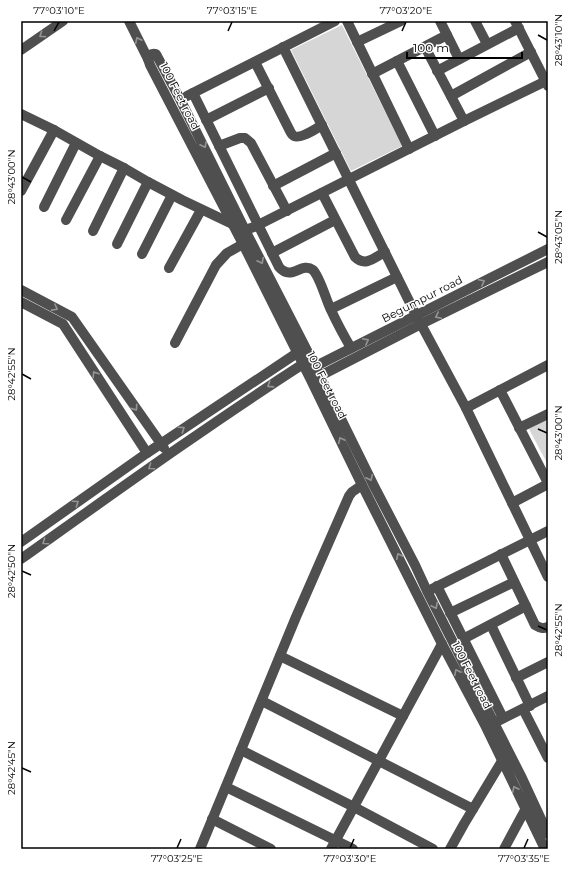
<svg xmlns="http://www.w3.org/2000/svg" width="569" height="870" viewBox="0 0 569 870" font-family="Montserrat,sans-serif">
	<rect width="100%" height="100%" fill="#fff"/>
	<!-- green -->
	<g fill="#d6d6d6">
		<polygon points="342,25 402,146 351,171 291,50"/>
		<polygon points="548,419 548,465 529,429"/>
	</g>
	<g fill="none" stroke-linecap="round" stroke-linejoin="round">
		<!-- minor -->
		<g stroke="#4f4f4f" stroke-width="10">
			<polyline points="129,21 148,59"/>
			<polyline points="347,21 409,149"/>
			<polyline points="440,21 459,59"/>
			<polyline points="475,21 487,44"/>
			<polyline points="515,21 548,86"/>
			<polyline points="357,42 401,21"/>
			<polyline points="283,47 416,315 466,408 548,577"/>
			<polyline points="425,47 464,121"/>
			<polyline points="21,50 63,21"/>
			<polyline points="397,61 435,136"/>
			<path d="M255 62 290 131C291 133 292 135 294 136 301 139 316 129 322 125"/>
			<polyline points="437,71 519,28"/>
			<polyline points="372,74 447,35"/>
			<path d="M193 93 279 267C292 282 301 261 313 270 320 277 326 300 331 310 337 323 344 336 351 348"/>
			<polyline points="187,96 335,21"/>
			<polyline points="451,96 531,52"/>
			<polyline points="21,114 54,130 100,156 124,168 148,182 182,200 245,230 254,227 464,121 548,80"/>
			<polyline points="206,120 269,88"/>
			<polyline points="219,146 240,138 245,138 251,143 287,211"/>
			<polyline points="273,186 336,153"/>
			<polyline points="21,191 54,130"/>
			<path d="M322 193 355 257C365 267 374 258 385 252"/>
			<polyline points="44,207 76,143"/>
			<polyline points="66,220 100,156"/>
			<polyline points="93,231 124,168"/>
			<polyline points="117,244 148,182"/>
			<polyline points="272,253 335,220"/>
			<polyline points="142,254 172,195"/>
			<polyline points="169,268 201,210"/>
			<polyline points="21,290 72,317 164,448"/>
			<polyline points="21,302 63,324 147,453"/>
			<polyline points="331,309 397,277"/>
			<polyline points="175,343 216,265 227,253 243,244"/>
			<polyline points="310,369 548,249"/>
			<polyline points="314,379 421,324 548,262"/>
			<polyline points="500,390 548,483"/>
			<polyline points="466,408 548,365"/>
			<polyline points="519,428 548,414"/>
			<polyline points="512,503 548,484"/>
			<polyline points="21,542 147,453 297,353"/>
			<path d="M501 554 535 625C540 628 543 629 548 627"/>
			<path d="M21 559C114 493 207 426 303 364"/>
			<polyline points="437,586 503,718"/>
			<polyline points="432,589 548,531"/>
			<polyline points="450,613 514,582"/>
			<polyline points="491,625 530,706"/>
			<polyline points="463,639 526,606"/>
			<polyline points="280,656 403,716"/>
			<polyline points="516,678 548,662"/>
			<polyline points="262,701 379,761 473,809"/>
			<polyline points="523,709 548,758"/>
			<polyline points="498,721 548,696"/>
			<polyline points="241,750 354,807 433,849"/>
			<polyline points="226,787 353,849"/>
			<polyline points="212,819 271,849"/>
			<polyline points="200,849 296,617 349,496 352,492 362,485"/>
			<polyline points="331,849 442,644"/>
			<polyline points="450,849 464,824 502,761"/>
			<polyline points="504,849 525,810"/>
			<path d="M545 849 486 727 442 644 362 485 311 380 243 244 150 65 148 59C148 55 152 53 156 54L180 99 245 230 315 366 374 486 415 565 427 591 522 778 548 834"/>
		</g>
	</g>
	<!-- one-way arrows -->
	<defs><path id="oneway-chevron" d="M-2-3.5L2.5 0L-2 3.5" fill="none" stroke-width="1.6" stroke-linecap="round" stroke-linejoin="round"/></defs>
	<g stroke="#959595">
		<use href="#oneway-chevron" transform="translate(42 35) rotate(146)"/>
		<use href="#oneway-chevron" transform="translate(138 40) rotate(-116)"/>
		<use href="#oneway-chevron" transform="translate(204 145) rotate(63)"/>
		<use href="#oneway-chevron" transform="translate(261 261) rotate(63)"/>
		<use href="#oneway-chevron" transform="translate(482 282) rotate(-27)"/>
		<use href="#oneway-chevron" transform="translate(55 308) rotate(28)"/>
		<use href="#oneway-chevron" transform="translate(438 316) rotate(154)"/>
		<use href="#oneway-chevron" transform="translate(366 341) rotate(-27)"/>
		<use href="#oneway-chevron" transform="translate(95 374) rotate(-123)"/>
		<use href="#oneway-chevron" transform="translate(270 385) rotate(147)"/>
		<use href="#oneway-chevron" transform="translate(135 408) rotate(55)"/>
		<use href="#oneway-chevron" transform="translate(182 429) rotate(-34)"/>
		<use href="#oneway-chevron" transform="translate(341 440) rotate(-116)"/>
		<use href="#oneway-chevron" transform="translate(151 467) rotate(145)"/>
		<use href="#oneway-chevron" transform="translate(370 478) rotate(64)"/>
		<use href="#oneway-chevron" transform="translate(76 503) rotate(-35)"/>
		<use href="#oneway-chevron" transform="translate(45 542) rotate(145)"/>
		<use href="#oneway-chevron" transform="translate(399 556) rotate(-116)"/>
		<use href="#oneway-chevron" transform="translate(435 606) rotate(63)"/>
		<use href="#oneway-chevron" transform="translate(457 672) rotate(-117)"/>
		<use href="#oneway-chevron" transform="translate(515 789) rotate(-116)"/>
	</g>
	<!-- ticks -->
	<path fill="none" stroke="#000" stroke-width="1.5" d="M54 31 59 22M228 31 232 22M402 31 406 22M538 35 547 40M22 177 31 182M538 232 547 237M22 374 31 379M538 429 547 433M22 571 31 575M538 626 547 630M22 768 31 772M177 848 181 839M350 848 354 839M524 848 528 839"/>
	<g text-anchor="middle" stroke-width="3" stroke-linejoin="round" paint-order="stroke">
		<!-- street labels -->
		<g font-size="11" fill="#000" stroke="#fff">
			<text transform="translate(180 96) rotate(63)" y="4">100 Feet road</text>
			<text transform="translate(422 299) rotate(-27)" y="4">Begumpur road</text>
			<text transform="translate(327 385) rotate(63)" y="4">100 Feet road</text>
			<text transform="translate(472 675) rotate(63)" y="4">100 Feet road</text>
		</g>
	</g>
	<!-- border -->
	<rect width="569" height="870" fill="none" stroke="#ffffff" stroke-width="44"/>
	<!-- scale -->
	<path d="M407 52v6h115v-6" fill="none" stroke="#000000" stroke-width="2"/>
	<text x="413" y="52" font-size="12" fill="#000000" stroke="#ffffff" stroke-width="3" paint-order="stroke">100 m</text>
	<rect x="22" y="22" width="525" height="826" fill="none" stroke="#000" stroke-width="1.5"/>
	<g font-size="10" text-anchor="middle" fill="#000">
		<text x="59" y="14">77°03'10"E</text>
		<text x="232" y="14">77°03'15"E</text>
		<text x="406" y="14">77°03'20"E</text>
		<text transform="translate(558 40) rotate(-90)" y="4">28°43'10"N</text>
		<text transform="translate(11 177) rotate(-90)" y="4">28°43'00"N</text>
		<text transform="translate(558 237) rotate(-90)" y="4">28°43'05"N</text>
		<text transform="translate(11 374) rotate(-90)" y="4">28°42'55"N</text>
		<text transform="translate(558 433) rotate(-90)" y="4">28°43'00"N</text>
		<text transform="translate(11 571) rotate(-90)" y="4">28°42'50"N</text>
		<text transform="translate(558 630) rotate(-90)" y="4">28°42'55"N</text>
		<text transform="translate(11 768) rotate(-90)" y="4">28°42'45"N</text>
		<text x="177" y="862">77°03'25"E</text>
		<text x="350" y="862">77°03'30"E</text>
		<text x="524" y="862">77°03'35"E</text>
	</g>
</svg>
